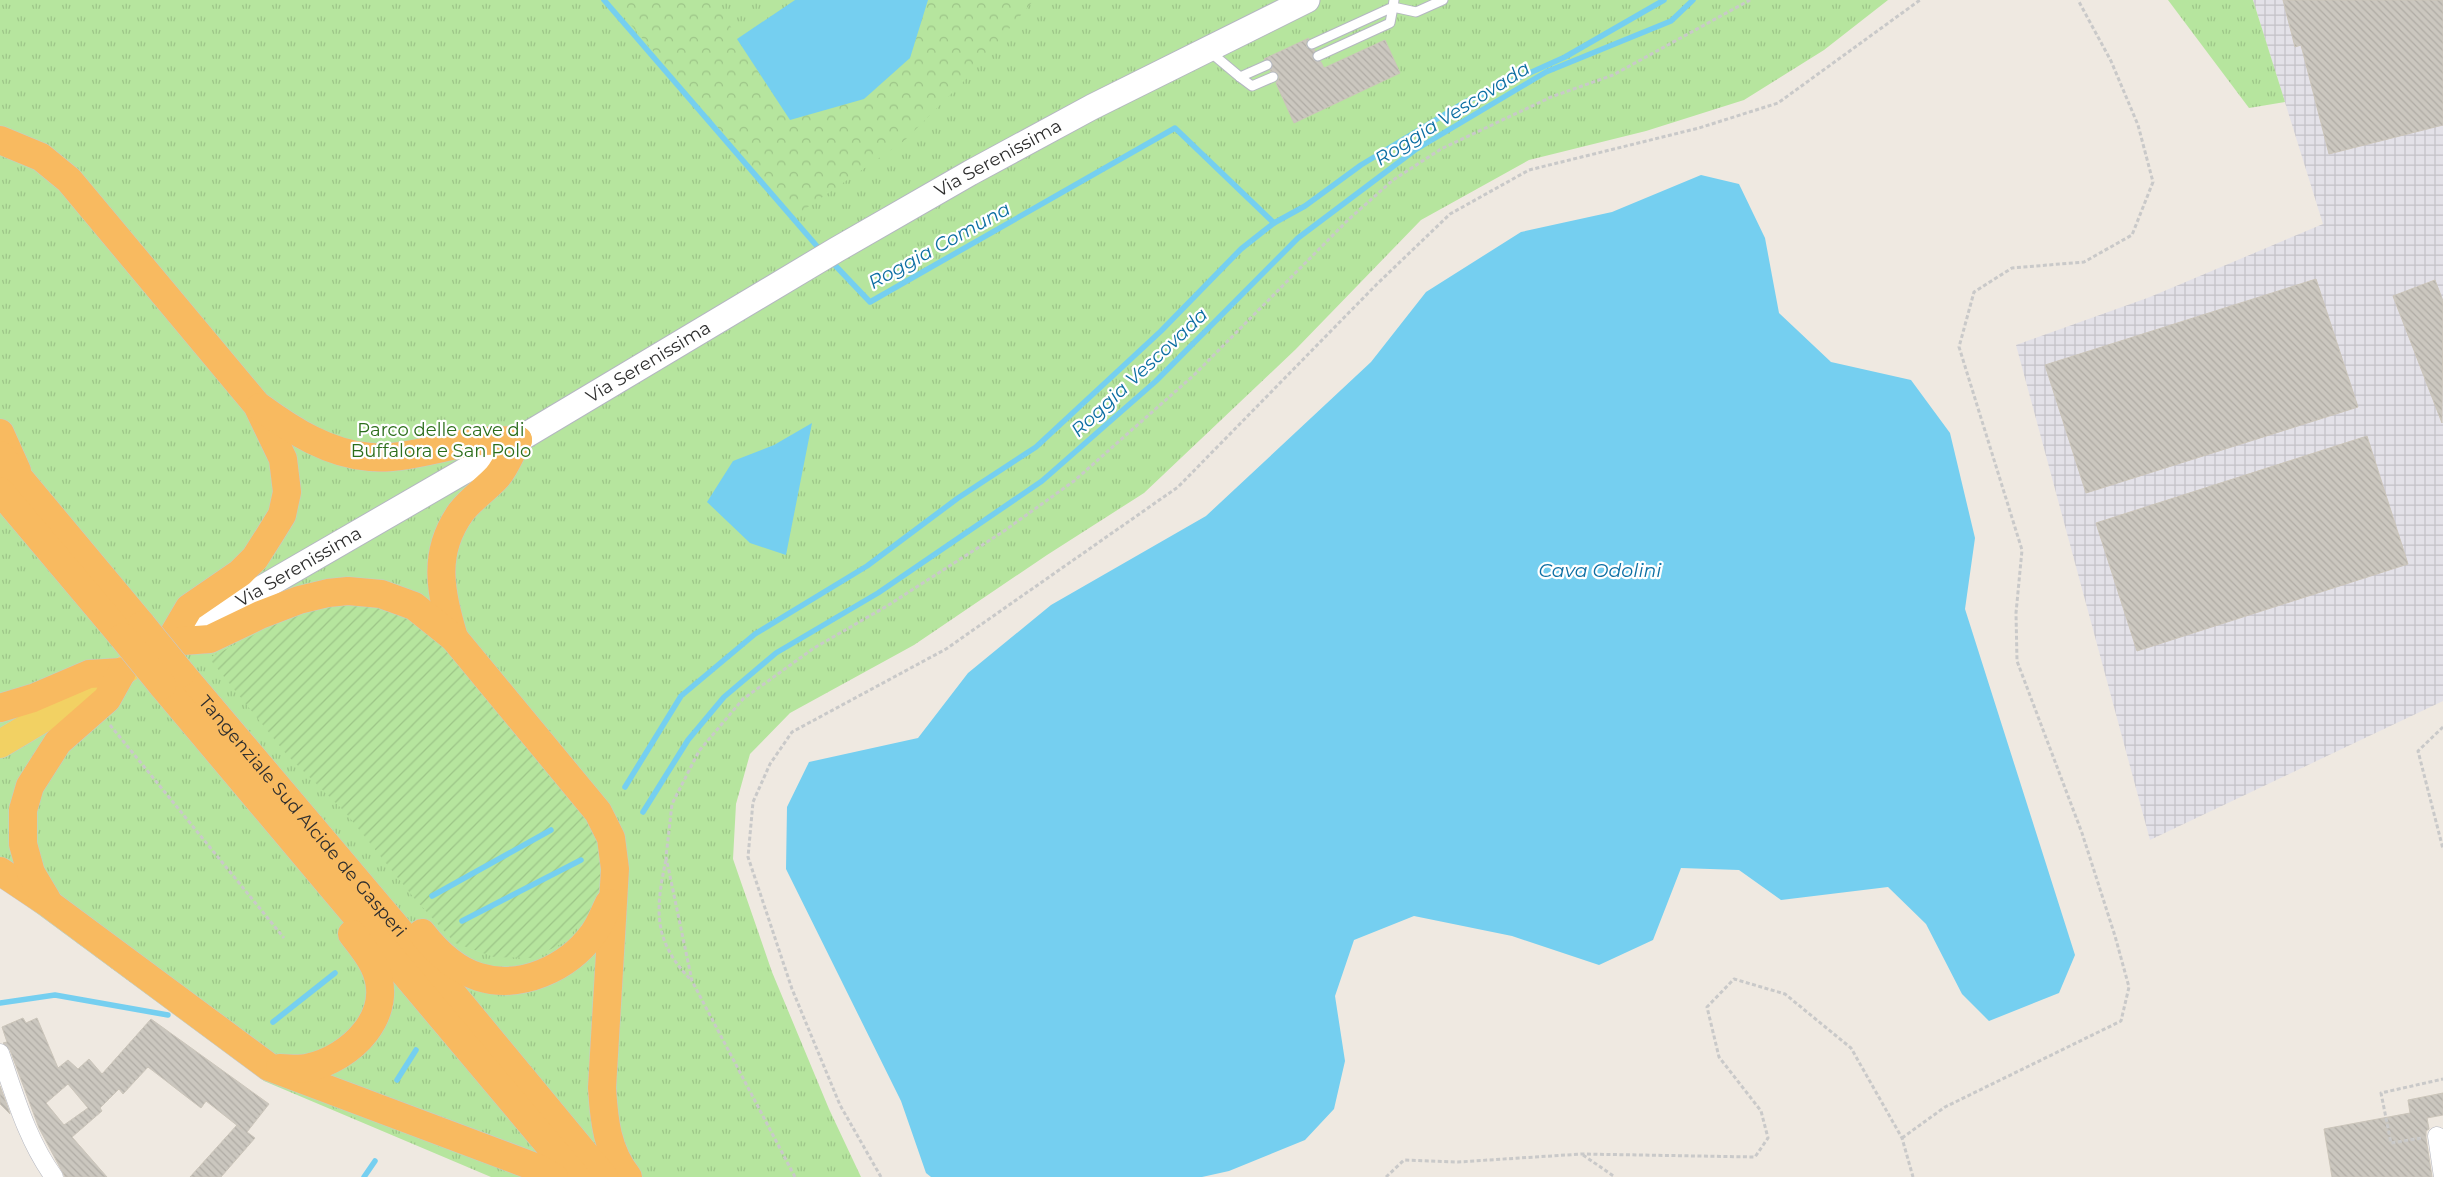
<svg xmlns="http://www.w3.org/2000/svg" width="2443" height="1177" viewBox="0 0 2443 1177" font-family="Montserrat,sans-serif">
	<defs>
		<pattern id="industrial-grid" width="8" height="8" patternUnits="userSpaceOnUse" patternTransform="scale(1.25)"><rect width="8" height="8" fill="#e3e1e8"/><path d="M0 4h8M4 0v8" fill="none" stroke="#c3c1c7"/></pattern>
		<pattern id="grass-tufts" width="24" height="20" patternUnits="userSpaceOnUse" patternTransform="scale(1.25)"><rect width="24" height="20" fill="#b6e59e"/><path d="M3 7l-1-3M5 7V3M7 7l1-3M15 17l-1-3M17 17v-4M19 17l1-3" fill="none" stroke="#9dc588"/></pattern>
		<pattern id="forest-crowns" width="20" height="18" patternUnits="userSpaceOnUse" patternTransform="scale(1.25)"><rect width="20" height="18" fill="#b6e59e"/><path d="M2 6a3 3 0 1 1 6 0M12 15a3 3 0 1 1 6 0" fill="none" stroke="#9dc588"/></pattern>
		<pattern id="garden-furrows" width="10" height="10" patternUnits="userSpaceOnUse" patternTransform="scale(1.25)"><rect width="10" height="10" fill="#b6e59e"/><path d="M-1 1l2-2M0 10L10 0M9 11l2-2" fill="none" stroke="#9dc588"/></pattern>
		<pattern id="building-back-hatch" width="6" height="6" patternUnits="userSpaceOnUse" patternTransform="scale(1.25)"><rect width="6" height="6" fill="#cbc7bf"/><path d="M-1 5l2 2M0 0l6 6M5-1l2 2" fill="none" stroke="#afaba4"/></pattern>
	</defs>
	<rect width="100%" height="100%" fill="#efe9e1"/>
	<!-- industrial -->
	<polygon fill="url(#industrial-grid)" points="2253,0 2443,0 2443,701 2150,840 2016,345 2150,297 2323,224"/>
	<!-- grass -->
	<g fill="url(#grass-tufts)">
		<polygon points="0,0 1888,0 1824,50 1744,100 1646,131 1529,160 1421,220 1296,349 1144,493 1047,555 914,645 790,713 750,754 736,804 733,859 772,972 829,1109 861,1177 491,1177 264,1081 0,886"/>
		<polygon points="2168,0 2253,0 2285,102 2249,108"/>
	</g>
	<!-- forest -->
	<polygon fill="url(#forest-crowns)" points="610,0 717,0 737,39 790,120 910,58 928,0 1034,0 965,80 904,141 789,220 786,208"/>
	<!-- garden -->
	<polygon fill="url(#garden-furrows)" points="345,602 385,607 420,623 453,651 590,823 603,851 604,878 589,914 563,943 533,958 494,957 455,943 414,898 345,812 287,755 209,658 298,612"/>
	<!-- water -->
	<g fill="#75cff0">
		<polygon points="795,0 928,0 910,58 864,99 790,120 737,39"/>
		<polygon points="1701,175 1739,184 1765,238 1779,313 1831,362 1911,380 1950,433 1975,538 1965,609 2075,955 2059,993 1989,1021 1962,994 1926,924 1888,887 1781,900 1739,870 1681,868 1653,940 1599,965 1512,936 1414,916 1354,940 1335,996 1345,1061 1334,1109 1305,1140 1229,1171 1202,1177 931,1177 926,1173 901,1101 786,869 787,807 809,762 918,738 968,673 1051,605 1206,516 1371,362 1426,292 1521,232 1612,212"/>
		<polygon points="812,423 786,555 750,543 707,502 733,461 774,445"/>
	</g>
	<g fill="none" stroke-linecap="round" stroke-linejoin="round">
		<!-- stream -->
		<g stroke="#75cff0" stroke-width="5.5">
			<polyline points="604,0 822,252"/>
			<polyline points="831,261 870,302 1175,128 1274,223"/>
			<polyline points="625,787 681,696 755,634 867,566 958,498 1036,447 1161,331 1241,249 1274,223 1305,206 1361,165 1465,102 1565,57 1664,0"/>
			<polyline points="643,812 688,740 724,697 776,653 878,593 1042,481 1156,381 1298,238 1415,150 1546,72 1671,21 1693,0"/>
			<polyline points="432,896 551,830"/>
			<polyline points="462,921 581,860"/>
			<polyline points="0,1003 55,995 168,1015"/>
			<polyline points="273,1022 335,973"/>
			<polyline points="397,1080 416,1050"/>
			<polyline points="364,1177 375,1161"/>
		</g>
	</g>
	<!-- building -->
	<g fill="url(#building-back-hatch)" stroke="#cbc5ba" fill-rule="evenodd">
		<polygon points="2283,0 2443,0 2443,125 2329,154 2301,45 2295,47"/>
		<polygon points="1309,38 1306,43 1307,47 1315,50 1313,59 1321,62 1324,68 1385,40 1400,73 1294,123 1276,83 1279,78 1278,74 1270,71 1272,62 1264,59"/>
		<polygon points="2316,279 2358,407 2086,493 2045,365"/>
		<polygon points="2435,280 2443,301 2442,423 2393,296"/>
		<polygon points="2367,436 2408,564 2137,651 2096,523"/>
		<path d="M23 1018 26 1023 37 1018 58 1068 68 1060 78 1069 89 1059 102 1074 151 1019 269 1104 247 1132 255 1138 221 1177H190L237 1125 243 1130 206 1101 201 1108 148 1067 123 1094 119 1089 100 1108 102 1111 72 1137 107 1177H65L39 1128 10 1050 3 1043 7 1042 2 1027ZM68 1084 88 1108 64 1125 46 1103Z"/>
		<polygon points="0,1086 7,1105 10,1114 0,1104"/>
		<polygon points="2443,1093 2443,1115 2427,1118 2429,1129 2426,1131 2426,1138 2432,1177 2332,1177 2324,1129 2410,1113 2408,1100"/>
	</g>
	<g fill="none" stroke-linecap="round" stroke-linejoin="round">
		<defs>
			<g id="service">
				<polyline points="1312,44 1393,7 1394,0"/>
				<polyline points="1209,51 1240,77 1267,65"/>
				<polyline points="1318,56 1390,23 1393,7 1416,12 1443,0"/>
				<polyline points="1240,77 1252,86 1273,77"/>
			</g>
			<g id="minor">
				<path d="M0 1053C15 1096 27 1140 54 1177"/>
				<polyline points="2437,1136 2443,1177"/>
			</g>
			<g id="secondary">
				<path id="s1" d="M169 642 518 440 836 250 970 173 1092 107 1307 0"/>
			</g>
			<polyline id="primary" points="0,744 128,668"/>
			<g id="trunk">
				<polyline points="0,140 41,157 69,180 257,405 283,459 287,492 282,515 269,536 255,558 240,573 189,608 169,642"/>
				<path d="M260 407C293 431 329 454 370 457 402 460 441 447 472 442 487 440 503 441 518 440"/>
				<polyline points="0,433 17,471"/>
				<polyline points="0,455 142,625"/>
				<polyline points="0,491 123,637"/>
				<path d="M454 638C441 593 431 554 461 512 471 499 486 489 497 477 506 467 511 452 518 440"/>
				<path d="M169 642 210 639 260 615 299 600 328 593 348 591 381 594 414 606 454 638 598 812 611 838 615 869 602 1088C604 1120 607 1151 628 1177"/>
				<path id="s2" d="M181 673 441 980 604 1177"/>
				<polyline points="162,685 576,1177"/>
				<polyline points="0,708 33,698 89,674 122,672"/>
				<polyline points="0,871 49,904 269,1067 535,1167 554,1177"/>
				<polyline points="47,900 31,873 23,844 23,810 30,786 58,742 107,699 122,672"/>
				<path d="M422 933C436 951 456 970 479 977 521 990 568 968 593 934 600 925 604 913 609 903"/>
				<path d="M280 1068C288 1068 298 1070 307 1068 351 1059 397 1014 374 966 369 955 360 944 352 934"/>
			</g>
		</defs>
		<!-- service casing -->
		<use href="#service" stroke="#b4b7c1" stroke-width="11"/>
		<!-- minor casing -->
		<use href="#minor" stroke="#b4b7c1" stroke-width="19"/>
		<!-- secondary casing -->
		<use href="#secondary" stroke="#b4b7c1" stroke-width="27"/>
		<!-- primary casing -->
		<use href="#primary" stroke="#c9c9c9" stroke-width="29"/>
		<!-- trunk casing -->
		<use href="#trunk" stroke="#c9c9c9" stroke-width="29"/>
		<!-- path -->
		<g stroke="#c9c9c9" stroke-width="3" stroke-dasharray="4 2.5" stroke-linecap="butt">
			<polyline points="110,725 284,938"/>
			<polyline points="2443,727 2418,751 2443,849"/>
			<path d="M666 860C655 910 653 941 691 980"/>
			<polyline points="1902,1138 1945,1107 2121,1021 2129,987 2115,936 2082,833 2017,661 2016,613 2022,550 1959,347 1974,292 2012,268 2084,262 2132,235 2153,182 2138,125 2111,61 2078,0"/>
			<polyline points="2421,1138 2391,1143 2381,1093 2443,1079"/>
			<polyline points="1583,1155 1615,1177"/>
			<polyline points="795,1177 692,981 666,857 672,804 699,751 743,699 814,648 887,606 1004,531 1074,481 1194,375 1348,220 1393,180 1441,149 1551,97 1613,75 1750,0"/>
			<polyline points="881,1177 840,1105 792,989 748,857 753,802 770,764 792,732 946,649 1178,487 1377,284 1450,214 1529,170 1699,128 1778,103 1920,0"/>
			<polyline points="1386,1177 1404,1160 1458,1162 1582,1154 1755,1157 1768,1138 1761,1111 1719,1057 1707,1007 1734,979 1785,994 1851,1048 1902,1138 1913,1177"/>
		</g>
		<!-- service -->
		<use href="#service" stroke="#fff" stroke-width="9"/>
		<!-- minor -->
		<use href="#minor" stroke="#fff" stroke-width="18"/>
		<!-- secondary -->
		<use href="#secondary" stroke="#fff" stroke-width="25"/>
		<!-- primary -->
		<use href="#primary" stroke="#f2d163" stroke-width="28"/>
		<!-- trunk -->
		<use href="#trunk" stroke="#f8ba60" stroke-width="28"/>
		<defs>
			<g id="trunk-bridge">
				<polyline points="142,625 181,673"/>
				<polyline points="123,637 162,685"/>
			</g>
		</defs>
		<!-- trunk-bridge casing -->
		<use href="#trunk-bridge" stroke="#c9c9c9" stroke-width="29" stroke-linecap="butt"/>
		<!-- trunk-bridge -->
		<use href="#trunk-bridge" stroke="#f8ba60" stroke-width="28"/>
	</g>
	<g text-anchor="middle" stroke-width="4.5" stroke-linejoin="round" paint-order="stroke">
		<!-- street labels -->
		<g font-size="18" fill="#2e2e2e" stroke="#fff">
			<text dy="6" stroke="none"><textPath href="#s1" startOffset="960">Via Serenissima</textPath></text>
			<text dy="6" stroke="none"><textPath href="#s1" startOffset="555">Via Serenissima</textPath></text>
			<text dy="6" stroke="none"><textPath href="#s1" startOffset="150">Via Serenissima</textPath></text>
			<text dy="6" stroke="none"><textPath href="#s2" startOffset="188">Tangenziale Sud Alcide de Gasperi</textPath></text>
		</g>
		<!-- park labels -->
		<g font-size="18" fill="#2c6e1b" stroke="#fff">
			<text x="441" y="436">Parco delle cave di<tspan x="441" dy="21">Buffalora e San Polo</tspan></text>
		</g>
		<!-- water labels -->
		<g font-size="19" font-style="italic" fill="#0d6fa3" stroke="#fff">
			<text transform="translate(1452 113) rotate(-32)" y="7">Roggia Vescovada</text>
			<text transform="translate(939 245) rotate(-29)" y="7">Roggia Comuna</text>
			<text transform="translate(1139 372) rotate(-43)" y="7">Roggia Vescovada</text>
			<text x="1600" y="577">Cava Odolini</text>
		</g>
	</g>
</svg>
